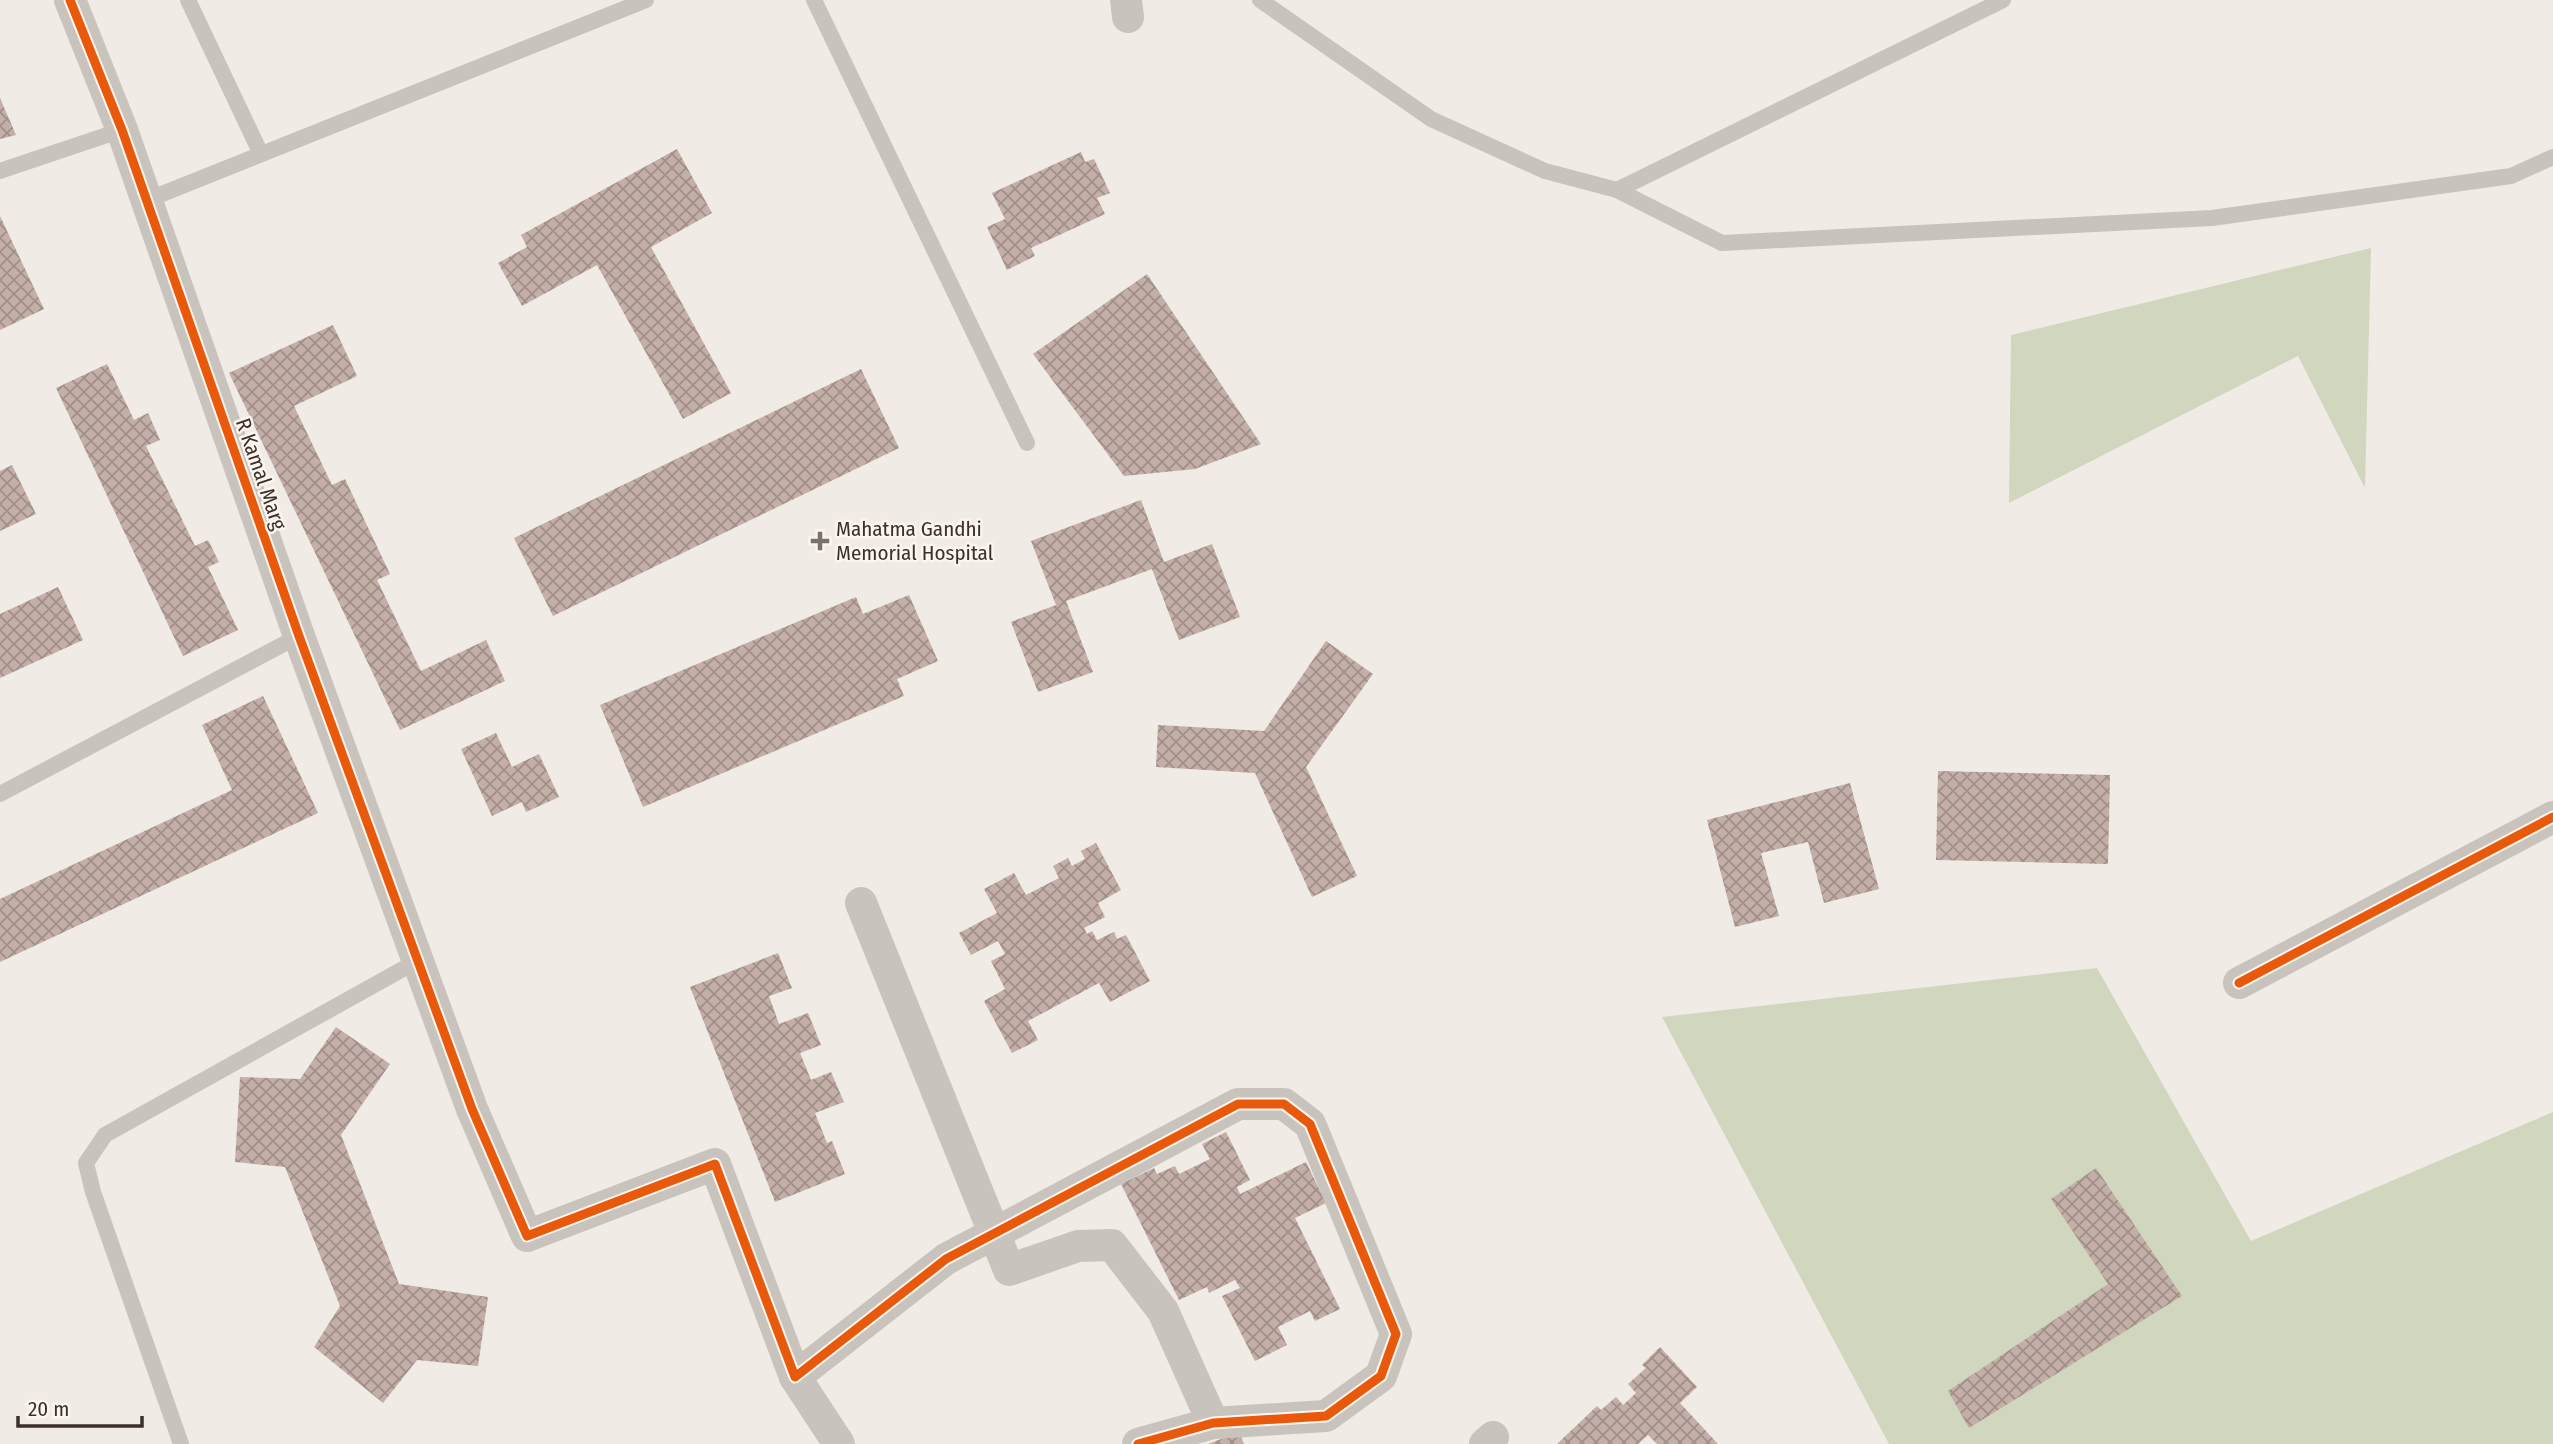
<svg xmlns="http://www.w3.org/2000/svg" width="2553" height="1444" viewBox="0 0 2553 1444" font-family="'Fira Sans Condensed',sans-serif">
	<defs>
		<pattern id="building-cross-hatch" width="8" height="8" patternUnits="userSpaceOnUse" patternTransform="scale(1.75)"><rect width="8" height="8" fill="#c3afa7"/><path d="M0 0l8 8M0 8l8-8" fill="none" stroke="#a08f88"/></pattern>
	</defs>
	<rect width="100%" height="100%" fill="#f0ebe5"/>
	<!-- park -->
	<g fill="#d1d6bf">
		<polygon points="2371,248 2365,488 2298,356 2009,503 2011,335"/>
		<polygon points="2097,968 2251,1241 2553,1112 2553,1444 1889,1444 1662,1017"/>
	</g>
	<!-- building -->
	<g fill="url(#building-cross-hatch)">
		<polygon points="0,98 16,135 0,139"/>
		<polygon points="677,149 712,213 651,247 731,393 683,419 597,265 522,306 498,263 527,247 521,235"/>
		<polygon points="1081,152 1085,162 1094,159 1110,193 1097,198 1105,214 1031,248 1035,256 1007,270 987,227 1005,219 992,193"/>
		<polygon points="0,216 44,309 0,330"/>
		<polygon points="1147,274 1261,444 1195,469 1124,476 1033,354"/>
		<polygon points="333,325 357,376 294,406 332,485 345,479 390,574 377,580 421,671 486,640 505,681 400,730 229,373"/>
		<polygon points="107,364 134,420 148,413 160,440 146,446 195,546 208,540 219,562 208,567 238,630 183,656 56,388"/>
		<polygon points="861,369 899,448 553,616 514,538"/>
		<polygon points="12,465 36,514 0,531 0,471"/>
		<polygon points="1141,500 1164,562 1212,544 1240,617 1179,640 1152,569 1066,601 1093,672 1038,692 1011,622 1056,605 1031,541"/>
		<polygon points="58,587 83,640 0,678 0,614"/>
		<polygon points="909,595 938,661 897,679 904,696 643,807 600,705 856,597 863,614"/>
		<polygon points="1326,641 1373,674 1306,767 1357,876 1312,897 1255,773 1156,767 1158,725 1264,731"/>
		<polygon points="263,696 318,813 0,962 0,899 232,790 202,725"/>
		<polygon points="496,733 512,767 539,754 559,797 526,812 522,802 492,816 461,749"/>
		<polygon points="1938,771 2110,775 2108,864 1936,860"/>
		<polygon points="1850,783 1879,889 1824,903 1808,842 1761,853 1779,916 1735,927 1707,820"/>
		<polygon points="1096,843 1121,890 1098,903 1105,917 1084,928 1087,934 1092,931 1097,940 1114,932 1117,939 1126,935 1150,981 1110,1002 1099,983 1028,1021 1038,1040 1012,1053 984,1001 1005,989 991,961 1005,954 998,941 971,955 959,933 997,913 984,889 1014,873 1026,895 1059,878 1053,866 1068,858 1072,866 1085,859 1081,851"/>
		<polygon points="778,953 792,988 769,996 779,1024 808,1013 821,1045 800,1053 811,1080 831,1072 844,1102 815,1113 827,1143 832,1141 845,1174 775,1202 690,987"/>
		<polygon points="336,1027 390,1064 341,1135 399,1284 488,1297 478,1366 417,1360 383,1403 314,1347 340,1306 285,1167 235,1162 240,1077 300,1079"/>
		<polygon points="1226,1132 1250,1180 1237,1187 1240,1194 1306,1162 1326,1203 1295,1218 1340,1309 1315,1321 1310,1311 1278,1327 1287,1345 1255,1361 1222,1296 1240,1288 1235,1280 1209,1293 1207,1287 1179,1300 1121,1184 1154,1168 1157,1174 1175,1166 1179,1174 1210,1159 1202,1144"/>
		<polygon points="2096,1168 2182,1296 1969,1428 1948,1391 2108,1284 2051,1199"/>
		<polygon points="1660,1347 1697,1387 1680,1403 1718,1444 1657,1444 1648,1435 1638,1444 1557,1444 1597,1406 1601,1410 1616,1397 1623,1405 1636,1393 1628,1384 1646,1368 1642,1365"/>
		<polygon points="1239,1432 1244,1444 1208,1444"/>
	</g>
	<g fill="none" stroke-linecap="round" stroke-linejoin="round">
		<!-- lane -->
		<g stroke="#c9c3be" stroke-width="16">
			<polyline points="188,0 261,154"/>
			<polyline points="814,0 1027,443"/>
			<polyline points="1260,0 1431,119 1545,171 1617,190 1722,243 2212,218 2511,176 2553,157"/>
			<polyline points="0,171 122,130"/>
			<polyline points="1617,190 2003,0"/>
			<polyline points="147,200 646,0"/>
			<polyline points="0,794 299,636"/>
			<polyline points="181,1444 93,1192 86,1163 105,1135 419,960"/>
		</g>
		<!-- street -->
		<g stroke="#c9c3be" stroke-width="32">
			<polyline points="70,0 122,130 299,636 472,1109 527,1236 715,1164 795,1377 946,1259 1238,1104 1284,1104 1310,1124 1396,1334 1381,1376 1326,1416 1213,1423 1138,1444"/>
			<polyline points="1126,0 1128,17"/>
			<polyline points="861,903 1009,1270 1078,1246 1112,1245 1163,1311 1213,1423"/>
			<polyline points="2239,983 2553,817"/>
			<polyline points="795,1377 839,1444"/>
			<polyline points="1485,1444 1493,1437"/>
		</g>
		<defs>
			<g id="cycleway">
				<polyline points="70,0 122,130 299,636 472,1109 527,1236 715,1164 795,1377 946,1259 1238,1104 1284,1104 1310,1124 1396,1334 1381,1376 1326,1416 1213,1423 1138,1444"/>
				<polyline points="2239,983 2553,817"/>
			</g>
		</defs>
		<!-- cycleway casing -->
		<use href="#cycleway" stroke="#fbf5ee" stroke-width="13"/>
		<!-- cycleway -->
		<use href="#cycleway" stroke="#e8590c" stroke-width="9"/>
	</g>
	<!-- markers -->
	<path fill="#7a716c" stroke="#fbf5ee" stroke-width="2.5" d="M816.5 530.5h7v7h7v7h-7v7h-7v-7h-7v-7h7z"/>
	<g text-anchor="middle" stroke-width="5" stroke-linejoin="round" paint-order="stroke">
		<!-- street labels -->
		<g font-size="21" fill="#3b302b" stroke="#fbf5ee">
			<text transform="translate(261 474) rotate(71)" y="7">R Kamal Marg</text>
		</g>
		<!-- poi labels -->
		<g font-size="21" fill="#3b302b" stroke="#fbf5ee" text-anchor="start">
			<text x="836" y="536">Mahatma Gandhi<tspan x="836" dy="24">Memorial Hospital</tspan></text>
		</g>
	</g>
	<!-- scale -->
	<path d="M18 1416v10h124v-10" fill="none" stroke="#3b302b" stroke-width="3.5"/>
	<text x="28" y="1416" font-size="21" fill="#3b302b" stroke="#fbf5ee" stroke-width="5" paint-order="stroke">20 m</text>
</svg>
